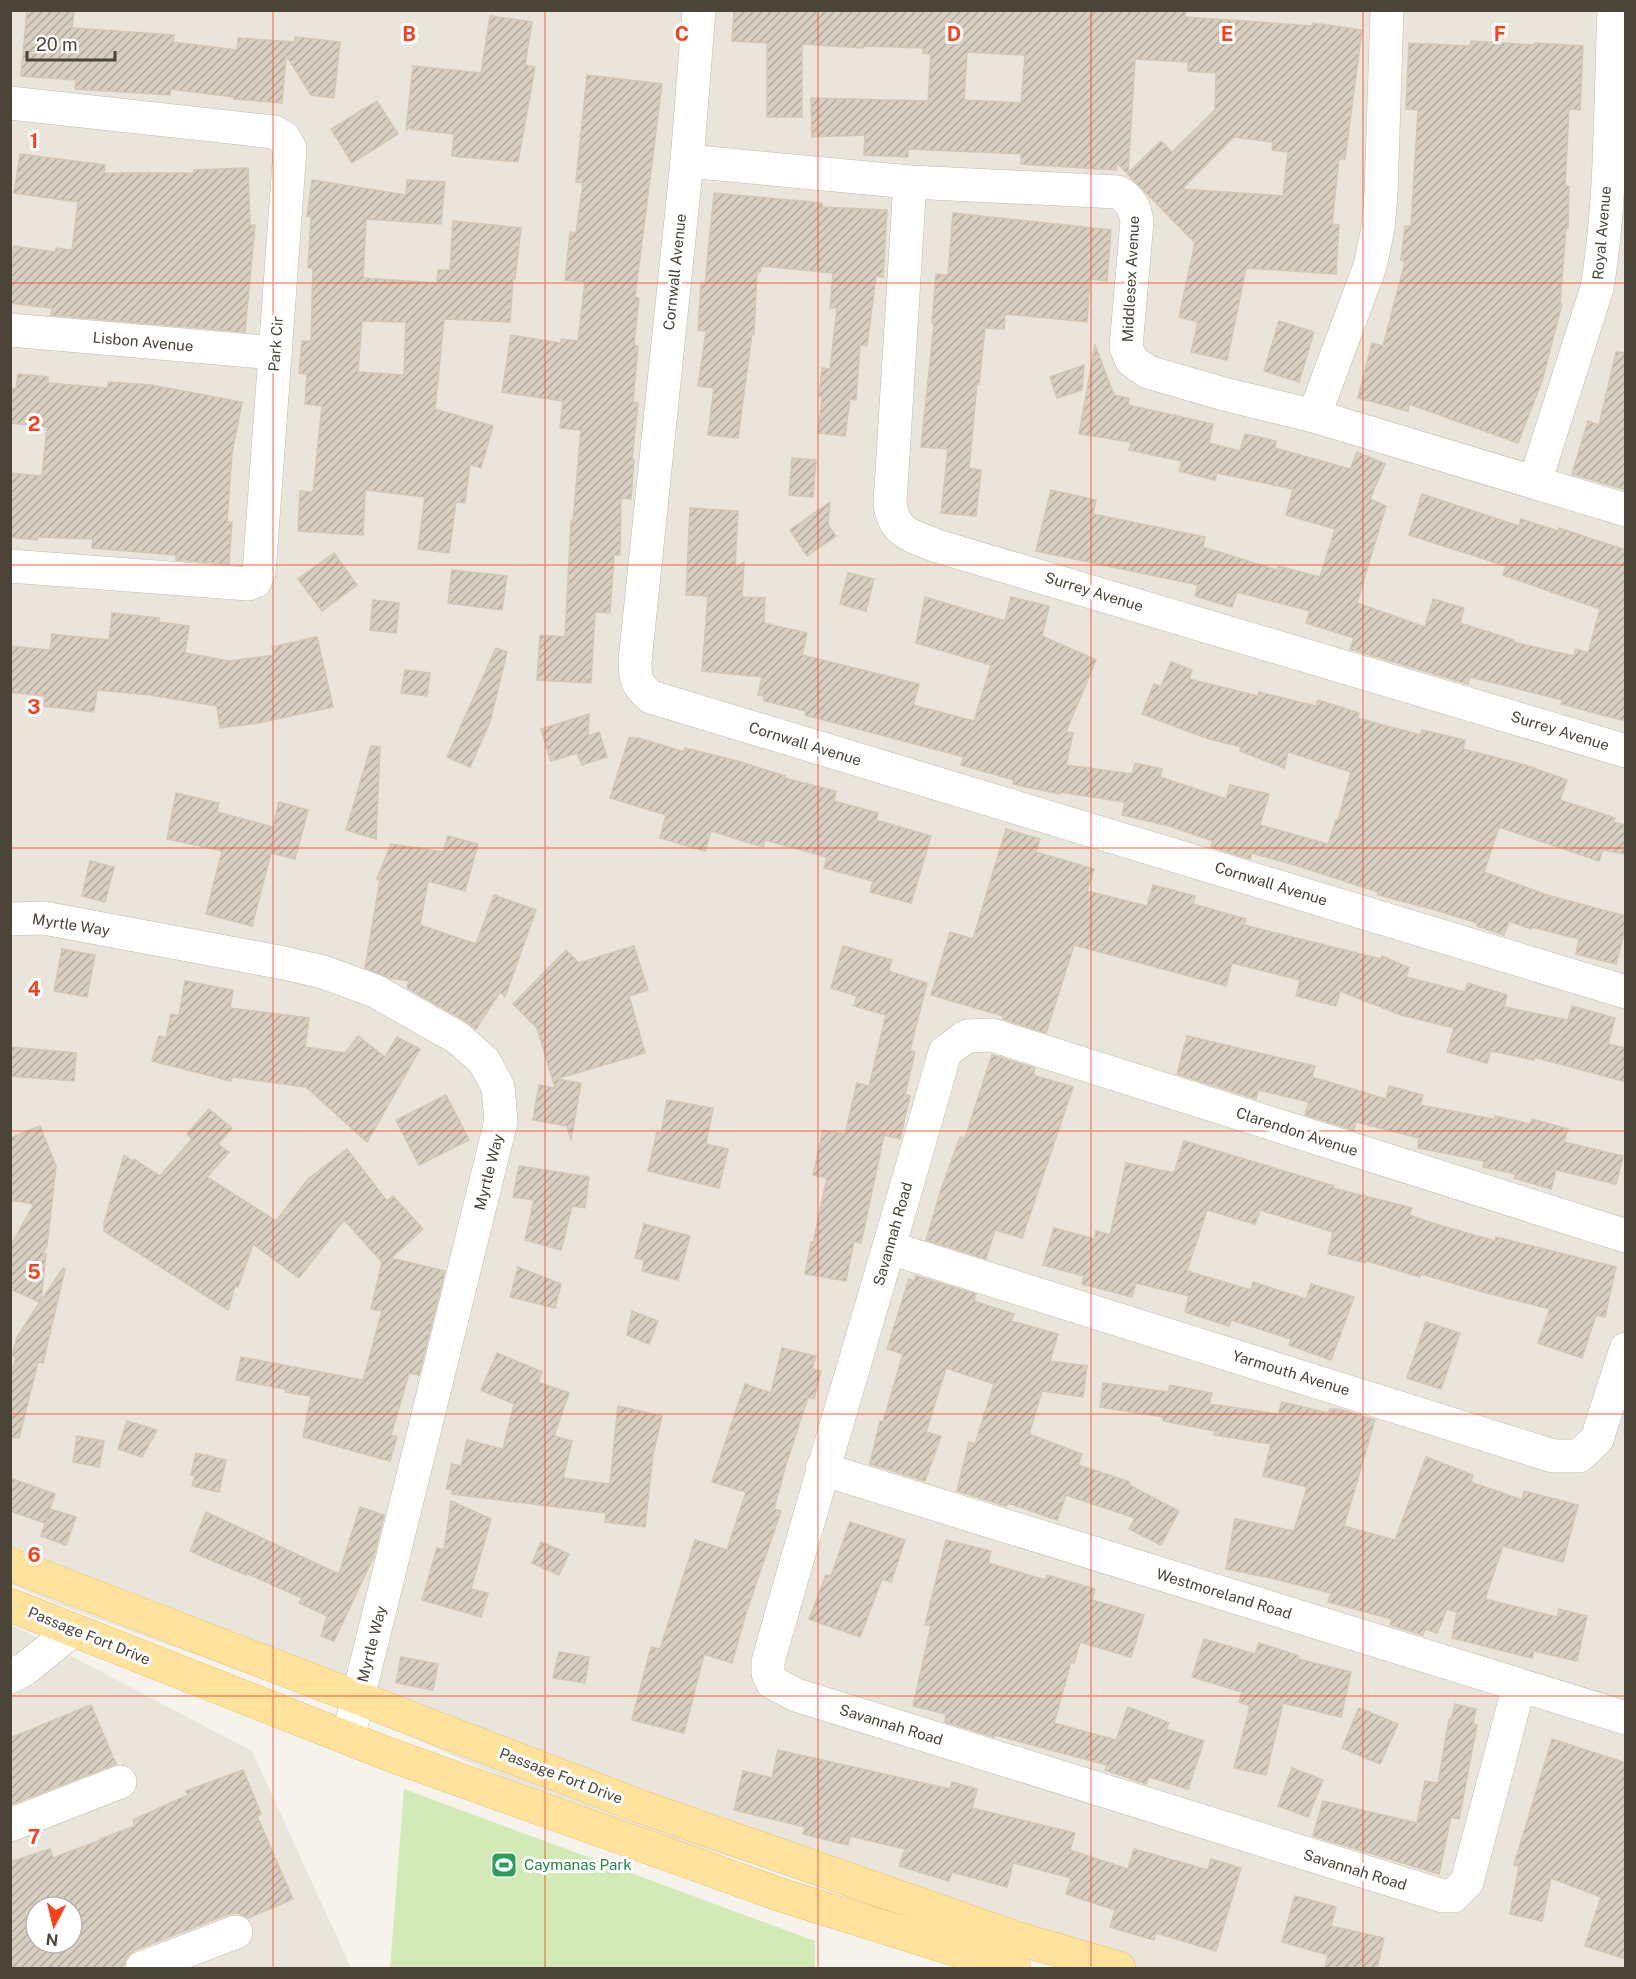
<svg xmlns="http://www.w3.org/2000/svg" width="1636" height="1979" viewBox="0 0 1636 1979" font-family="'Public Sans',sans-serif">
	<defs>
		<pattern id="building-hatch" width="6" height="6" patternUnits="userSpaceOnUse" patternTransform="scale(1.5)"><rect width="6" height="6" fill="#d8cfc1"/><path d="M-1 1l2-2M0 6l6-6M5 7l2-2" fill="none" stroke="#b1aa9e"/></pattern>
	</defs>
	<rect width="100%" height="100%" fill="#f6f3ec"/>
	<!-- residential -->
	<g fill="#eae5da" fill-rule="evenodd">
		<polygon points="11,11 1625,11 1625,1968 1102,1968 586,1814 368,1718 57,1604 11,1584"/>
		<path d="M10 1624 252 1751 351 1968H11ZM36 1907H72V1943H36Z"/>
	</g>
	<!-- pitch -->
	<polygon fill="#d2eab5" points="404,1789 815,1941 815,1968 390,1968"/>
	<!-- building -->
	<g fill="url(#building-hatch)" stroke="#d3c7b4" stroke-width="1.5" fill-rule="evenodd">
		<polygon points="27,10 74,10 72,28 174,35 173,42 237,50 238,38 294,42 295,37 340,42 334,98 311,95 286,55 282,103 234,99 234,97 171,89 170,95 75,89 76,80 21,76"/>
		<path d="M734 10H1186L1185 17 1313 26V23L1362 30 1345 159H1339L1332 224 1339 225 1336 274 1246 268 1227 360 1191 352 1198 322 1179 317 1195 243 1117 163 1116 170 1021 164V154L908 149V157L864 155 865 135 812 137 811 98 928 101 931 54 923 53V48L863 46V48L802 44V117H767V43L732 41ZM967 52 1025 55 1021 103 964 100ZM1135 59 1188 62V71L1216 73 1215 110 1172 152 1161 141 1128 173ZM1234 137 1273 142 1272 150 1288 152 1283 196 1182 189Z"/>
		<polygon points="490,16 532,22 525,65 535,67 518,162 452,156 454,134 411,129 412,126 406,130 413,66 481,73"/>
		<polygon points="1471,41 1535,45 1535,43 1583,46 1580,110 1569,109 1565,186 1569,186 1568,228 1566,228 1560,304 1562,304 1542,381 1518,443 1409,404 1408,411 1358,398 1372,343 1383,346 1405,262 1401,260 1405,226 1411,226 1418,110 1406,109 1409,43 1470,46"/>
		<polygon points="587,75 662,84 635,297 639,298 634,345 638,346 633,402 638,403 632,459 634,460 631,499 621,498 620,555 614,555 610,613 595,612 591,683 537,680 540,635 565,637 571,521 573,521 581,430 560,428 563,401 502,392 511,335 561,343 561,339 578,341 585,282 565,280 570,232 576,233 583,183 576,182"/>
		<polygon points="377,101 398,134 352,163 331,129"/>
		<polygon points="20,154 105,165 104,173 194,173 194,170 248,168 250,225 255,225 245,332 51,315 52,308 10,303 10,272 14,246 55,252 56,248 72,250 78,202 14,193"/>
		<path d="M312 180 406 195 407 180 445 182 441 224 366 219 363 278 437 283 438 270H450L453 221 521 228 515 279 513 278 510 322 444 319 435 409 493 426 481 468 470 464 465 503 456 502 449 553 418 549 425 497 365 490 363 535 298 531 300 491 313 492 322 406 305 404 307 374 299 373 302 341H311L313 268H308L311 216H307ZM362 321 406 322 404 375 358 372Z"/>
		<polygon points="714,193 822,203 822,207 887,210 883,277 876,276 867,346 860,345 856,400 850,399 845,436 818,433 822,397 819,396 822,368 830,369 837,308 830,308 833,273 761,266 760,272 757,271 754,334 752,334 738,438 708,435 714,388 698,386 706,331 698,330 701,284 705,284"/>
		<polygon points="953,213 1111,230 1107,281 1090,279 1087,322 1005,314 1004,329 985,328 979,384 977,383 969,468 981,470 976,516 941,513 948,449 921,447 934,324 932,323 936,274 948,275"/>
		<polygon points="1279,321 1314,332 1299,382 1264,371"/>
		<polygon points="1095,345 1114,395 1129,398 1128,405 1213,424 1209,443 1240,451 1245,434 1276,441 1275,448 1350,469 1357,452 1385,464 1370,499 1386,506 1357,603 1425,627 1433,599 1464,608 1460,623 1514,640 1513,642 1574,656 1576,649 1588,653 1600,609 1503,575 1506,566 1409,535 1422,494 1519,526 1521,519 1558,531 1559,528 1626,550 1626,721 1561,704 1563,700 1470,677 1468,684 1350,649 1354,638 1306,623 1310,611 1237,592 1232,607 1195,596 1198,585 1036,551 1051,490 1096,500 1093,514 1205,537 1203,547 1277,570 1278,566 1320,577 1335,529 1286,515 1293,489 1217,473 1215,480 1179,471 1182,461 1129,450 1131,442 1079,434"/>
		<polygon points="1616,352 1626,353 1626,490 1572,474 1588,421 1599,425"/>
		<polygon points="1084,365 1082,390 1057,398 1050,377"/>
		<polygon points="18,374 48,377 48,383 108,388 108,382 151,385 242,402 232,453 227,522 232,522 229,564 176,560 176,555 92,548 93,539 38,537 37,540 10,537 10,473 42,476 47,427 10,423 10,388 16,389"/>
		<polygon points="792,458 816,460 813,497 789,495"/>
		<polygon points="830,502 828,525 836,536 807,556 790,530"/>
		<polygon points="690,508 738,511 735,568 744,562 742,597 765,598 764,623 807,633 802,655 919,684 913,705 974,721 991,665 916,643 925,597 1005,621 1011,597 1049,606 1042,636 1096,660 1066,732 1073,733 1066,765 1132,774 1135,763 1162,769 1160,777 1226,799 1230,785 1269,794 1260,825 1328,844 1336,820 1338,820 1351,772 1288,752 1284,768 1240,751 1241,747 1206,738 1142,714 1154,684 1161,687 1171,662 1192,670 1189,679 1258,696 1259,692 1316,706 1318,700 1359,713 1357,718 1421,735 1422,730 1465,740 1463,749 1525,765 1567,780 1560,800 1615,818 1613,822 1626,825 1626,854 1603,850 1599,861 1499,827 1484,872 1547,895 1626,916 1626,925 1616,964 1576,954 1579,939 1532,927 1531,929 1509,921 1504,935 1477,926 1478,923 1428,908 1378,895 1378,892 1298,866 1252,853 1250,859 1211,847 1213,841 1169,826 1122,815 1125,802 1060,792 1060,794 1013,784 1014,780 961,765 964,757 805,715 806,711 764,701 763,695 758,695 762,677 702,671 708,596 686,595"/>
		<polygon points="334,553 357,585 322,611 298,579"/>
		<polygon points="452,570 507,576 502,610 448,603"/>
		<polygon points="848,573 874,579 866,611 840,604"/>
		<polygon points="373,600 399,603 396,633 370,630"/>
		<polygon points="112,613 159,618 159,622 189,626 185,653 230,661 274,655 272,647 317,637 333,707 258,723 220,728 217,706 150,695 97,690 94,712 44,706 45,696 10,692 10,646 50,650 52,634 109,640"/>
		<polygon points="496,648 507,652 490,722 470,767 447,757"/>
		<polygon points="405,670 430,673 427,696 401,693"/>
		<polygon points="589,714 588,736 599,732 607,757 582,765 577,753 551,761 541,729"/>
		<polygon points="629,738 639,738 684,752 685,748 741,762 785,776 784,778 836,791 834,801 878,813 876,820 931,836 911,903 870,892 873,881 824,868 827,857 765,840 763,847 711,831 705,851 660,838 666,815 610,798"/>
		<polygon points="371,746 380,747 376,839 346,830"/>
		<polygon points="176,793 219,803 217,812 273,827 279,802 308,810 295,859 271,853 252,926 206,914 222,851 167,839"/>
		<polygon points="1006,829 1040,839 1036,852 1094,869 1087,891 1147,906 1153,885 1195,896 1193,904 1246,919 1244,925 1381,959 1382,956 1409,968 1406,977 1465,992 1468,983 1507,995 1504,1007 1568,1020 1572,1006 1615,1018 1608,1044 1626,1048 1626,1082 1534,1057 1534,1060 1491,1051 1487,1063 1447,1052 1454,1028 1401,1015 1340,991 1336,1006 1296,996 1300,980 1232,963 1226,986 1074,945 1046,1033 1003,1019 1003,1016 931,995 950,932 973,939"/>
		<polygon points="448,836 478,844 465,891 428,881 420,925 476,944 494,895 536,910 505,997 500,992 476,1029 467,1022 407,988 409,981 390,978 365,968 380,880 377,879 391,844 443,852"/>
		<polygon points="90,861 114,867 105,902 82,896"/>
		<polygon points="634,946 648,990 629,996 645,1053 556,1079 581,1083 571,1140 567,1126 533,1120 539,1085 555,1088 537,1028 513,1004 566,950 579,963"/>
		<polygon points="843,946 892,960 888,971 927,983 910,1050 915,1052 905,1094 910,1096 900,1139 884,1135 861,1243 854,1241 846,1281 805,1274 811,1242 813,1243 827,1178 813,1175 823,1130 845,1134 857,1083 869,1086 886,1015 854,1006 857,996 831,988"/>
		<polygon points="62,949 95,955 87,997 54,991"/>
		<polygon points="185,981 233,990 230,1008 309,1018 305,1047 345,1053 358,1036 385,1057 397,1037 420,1049 367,1142 306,1087 232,1077 231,1081 152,1061 159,1036 166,1038 171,1014 179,1016"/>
		<polygon points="1187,1036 1315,1066 1312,1077 1386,1099 1389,1086 1423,1095 1420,1105 1494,1119 1495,1116 1530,1124 1532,1119 1568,1129 1564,1142 1623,1156 1616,1184 1556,1170 1551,1189 1514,1178 1516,1174 1483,1167 1484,1161 1418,1148 1419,1138 1356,1122 1354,1130 1305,1115 1309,1102 1258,1090 1256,1099 1177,1074"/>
		<polygon points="10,1047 76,1053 74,1081 10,1076"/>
		<polygon points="992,1055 1035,1068 1033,1075 1073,1087 1022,1238 995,1230 986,1259 926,1240 941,1190 960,1137 965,1138"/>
		<polygon points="446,1095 469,1140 419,1165 396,1120"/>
		<polygon points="667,1100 713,1108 706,1144 728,1149 719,1188 648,1171 657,1132 661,1133"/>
		<polygon points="209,1109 232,1128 218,1144 229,1152 207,1177 276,1221 308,1179 347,1149 387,1201 393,1196 423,1229 391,1258 445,1271 419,1375 409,1373 391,1435 397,1437 390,1461 303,1437 311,1396 285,1392 285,1389 236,1380 241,1357 363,1380 382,1311 371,1309 382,1262 344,1220 299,1278 253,1244 238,1287 235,1286 228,1310 104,1231 104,1223 124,1155 133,1161 134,1159 160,1176 192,1139 187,1134"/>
		<polygon points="40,1126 56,1166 47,1246 43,1253 46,1254 41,1301 63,1268 65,1269 43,1363 38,1362 19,1438 10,1437 10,1377 16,1357 12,1356 17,1337 40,1302 10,1289 10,1247 34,1204 10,1200 10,1138"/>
		<polygon points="1184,1141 1334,1186 1333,1188 1412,1208 1409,1215 1432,1223 1495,1241 1496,1237 1616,1267 1605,1317 1596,1315 1582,1358 1538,1343 1550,1309 1483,1292 1421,1274 1420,1277 1367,1261 1366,1263 1328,1254 1333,1232 1260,1210 1255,1224 1207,1210 1187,1271 1251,1290 1253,1282 1306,1299 1311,1284 1354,1297 1331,1360 1289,1345 1291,1339 1231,1320 1229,1326 1185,1312 1189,1296 1136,1283 1132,1297 1082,1284 1084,1276 1043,1265 1054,1228 1094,1239 1096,1231 1110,1235 1126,1163 1174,1173"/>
		<polygon points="519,1166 589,1177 585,1208 572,1206 561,1250 525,1240 534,1200 513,1197"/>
		<polygon points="644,1224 690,1236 678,1280 642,1271 644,1260 635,1258"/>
		<polygon points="518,1267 561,1284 555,1308 510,1297"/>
		<polygon points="916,1276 976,1294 974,1301 1014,1314 1011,1321 1058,1334 1050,1361 1087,1366 1083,1397 1042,1391 1029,1434 1082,1454 1078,1465 1130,1482 1129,1485 1179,1511 1161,1545 1129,1529 1135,1518 1066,1495 1057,1520 1008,1503 1006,1506 957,1491 969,1442 975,1444 994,1384 946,1368 926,1432 941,1436 925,1481 870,1464 880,1421 883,1422 903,1354 887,1349 909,1279 914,1281"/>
		<polygon points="632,1311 658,1321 649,1344 627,1335"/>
		<polygon points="1426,1322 1460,1333 1441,1389 1407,1378"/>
		<polygon points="782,1348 816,1356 812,1369 821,1371 814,1399 808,1397 785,1468 774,1509 781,1511 746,1613 732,1663 704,1654 684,1733 632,1720 651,1647 660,1649 695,1540 727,1550 746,1492 712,1482 745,1384 771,1393"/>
		<polygon points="497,1353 542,1372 538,1382 569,1393 554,1436 572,1441 563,1478 610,1484 618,1406 662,1416 653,1454 645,1527 605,1522 606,1513 452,1494 452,1490 446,1489 452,1464 461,1466 467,1440 503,1449 514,1404 481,1390"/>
		<polygon points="1103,1383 1168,1392 1170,1385 1212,1393 1209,1404 1278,1414 1282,1402 1328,1413 1330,1409 1339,1409 1375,1420 1344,1526 1395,1540 1426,1457 1473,1475 1471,1482 1522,1500 1524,1491 1578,1505 1563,1562 1503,1546 1485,1599 1557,1617 1559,1609 1587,1616 1577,1661 1534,1651 1532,1658 1452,1638 1457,1612 1447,1609 1437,1633 1425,1629 1423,1635 1390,1625 1392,1619 1328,1602 1331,1593 1271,1578 1226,1569 1235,1519 1294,1531 1307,1487 1263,1476 1271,1444 1214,1435 1215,1431 1163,1421 1163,1417 1100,1407"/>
		<polygon points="127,1421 157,1430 142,1457 118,1449"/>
		<polygon points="77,1436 104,1441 99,1467 73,1462"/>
		<polygon points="196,1453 226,1460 219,1492 192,1486 195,1476 191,1475"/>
		<polygon points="10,1478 55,1494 45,1523 10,1511"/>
		<polygon points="451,1501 491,1519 471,1589 488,1593 481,1617 422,1600 437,1548 444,1550"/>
		<polygon points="360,1507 384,1515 374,1556 334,1641 321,1636 327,1616 299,1603 302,1598 246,1573 246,1575 190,1551 206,1512 339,1574"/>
		<polygon points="50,1509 76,1517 66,1545 41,1536"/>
		<polygon points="850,1522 905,1540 891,1582 882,1579 860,1637 809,1619 826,1575 831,1576"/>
		<polygon points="946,1540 991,1551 988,1563 1046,1580 1047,1575 1095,1589 1092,1600 1144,1615 1131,1657 1080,1642 1074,1663 1071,1662 1054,1723 1116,1740 1128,1707 1169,1723 1166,1729 1204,1741 1188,1789 1149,1777 1146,1784 1105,1770 1107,1765 995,1735 994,1737 945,1722 946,1714 913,1706 931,1626 925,1625"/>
		<polygon points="541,1542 569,1554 559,1575 532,1563"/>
		<polygon points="1204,1639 1255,1654 1259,1643 1299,1656 1298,1659 1351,1672 1341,1717 1283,1703 1266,1775 1234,1768 1250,1706 1239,1702 1242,1692 1192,1677"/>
		<polygon points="559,1652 589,1657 585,1683 553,1678"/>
		<polygon points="401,1657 438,1664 433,1690 396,1683"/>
		<polygon points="1455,1704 1476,1709 1473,1724 1477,1725 1459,1819 1451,1817 1439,1874 1313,1836 1323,1801 1417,1823 1425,1781 1438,1783 1449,1719 1451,1720"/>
		<polygon points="91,1705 116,1764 10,1805 10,1738"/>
		<polygon points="1359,1708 1398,1724 1380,1764 1342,1748"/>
		<polygon points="1552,1739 1626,1763 1626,1959 1585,1946 1601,1897 1551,1878 1542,1921 1510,1914 1519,1866 1514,1865"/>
		<polygon points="778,1750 950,1789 952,1782 977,1789 972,1808 1075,1833 1070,1850 1128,1869 1134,1849 1208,1870 1211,1859 1241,1868 1216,1951 1156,1933 1154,1940 1110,1927 1115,1910 1066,1894 1071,1878 1013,1863 1007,1887 952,1872 949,1881 899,1866 905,1849 850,1836 848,1845 803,1834 805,1827 734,1810 743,1771 772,1778"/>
		<polygon points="1292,1768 1323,1780 1308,1817 1278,1806"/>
		<path d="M243 1770 261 1814 257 1816 293 1899 248 1918 238 1913 229 1914 135 1950 127 1957 123 1966 117 1968H10V1862L50 1849 53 1858 101 1840 100 1839 135 1826 133 1820 188 1795 186 1791ZM36 1907H72V1943H36Z"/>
		<polygon points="1295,1896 1336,1907 1331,1926 1384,1938 1377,1968 1325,1968 1328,1955 1282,1942"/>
	</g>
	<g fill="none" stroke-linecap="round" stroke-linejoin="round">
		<defs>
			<g id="minor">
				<path d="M699 10 687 161 635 661C635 680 637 685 651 697L1626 992"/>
				<polyline points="10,103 274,132 284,138 290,149 259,573 255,581 248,584 10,566"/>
				<path d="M687 161 910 182 1118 192C1130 199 1134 206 1137 221L1126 347 1132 361 1148 372 1224 394 1314 416 1626 510"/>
				<path d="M910 182 890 503C893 533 912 536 937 546L1626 751"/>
				<polyline points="10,330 275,353"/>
				<polyline points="1314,416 1370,266 1378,228 1381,194 1387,10"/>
				<path d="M1535 482 1597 288C1612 199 1610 101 1614 10"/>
				<polyline points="10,919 44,918 284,963 323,972 375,991 458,1038 484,1061 498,1087 501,1121 348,1738"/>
				<polyline points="890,1248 1553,1456 1579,1456 1597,1439 1626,1349"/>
				<polyline points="822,1469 1626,1718"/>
				<polyline points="10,1677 26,1668 73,1630"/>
				<path d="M1519 1686 1467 1882 1453 1896H1443L796 1695 772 1682 768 1673V1662C825 1458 888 1256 945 1052L967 1036 992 1035 1626 1236"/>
				<polyline points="10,1825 120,1782"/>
				<polyline points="142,1968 236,1932"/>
			</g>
			<g id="major">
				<polyline points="10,1564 639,1806 1016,1938 1119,1968"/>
				<polyline points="10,1605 388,1754 781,1895 1014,1968"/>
			</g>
		</defs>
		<!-- minor casing -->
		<use href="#minor" stroke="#c2bbae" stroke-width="34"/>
		<!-- major casing -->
		<use href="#major" stroke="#e6c16a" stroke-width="34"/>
		<!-- minor -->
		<use href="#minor" stroke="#fff" stroke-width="33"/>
		<!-- major -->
		<use href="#major" stroke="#ffe39c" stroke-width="33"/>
	</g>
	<!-- grid -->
	<path fill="none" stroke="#fc3f1d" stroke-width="1.5" stroke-opacity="0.55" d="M273 10V1968M545 10V1968M818 10V1968M1091 10V1968M1363 10V1968M10 283H1626M10 565H1626M10 848H1626M10 1131H1626M10 1414H1626M10 1696H1626"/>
	<!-- icons -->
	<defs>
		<symbol id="stadium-square" viewBox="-11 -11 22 22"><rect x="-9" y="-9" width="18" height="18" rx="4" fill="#2e9e5b" stroke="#fff"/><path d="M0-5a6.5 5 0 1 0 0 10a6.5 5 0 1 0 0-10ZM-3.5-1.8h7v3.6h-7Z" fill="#fff"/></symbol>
	</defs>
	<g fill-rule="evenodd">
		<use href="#stadium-square" x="489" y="1850" width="30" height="30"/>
	</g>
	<g text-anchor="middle" stroke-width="6" stroke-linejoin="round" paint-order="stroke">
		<!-- street labels -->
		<g font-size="15" fill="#4b4439" stroke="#fff">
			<text transform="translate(1602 233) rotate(-85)" y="5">Royal Avenue</text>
			<text transform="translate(675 272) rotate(-84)" y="5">Cornwall Avenue</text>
			<text transform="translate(1131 279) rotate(-87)" y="5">Middlesex Avenue</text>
			<text transform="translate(143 342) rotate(5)" y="5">Lisbon Avenue</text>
			<text transform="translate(276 344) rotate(-86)" y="5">Park Cir</text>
			<text transform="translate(1094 592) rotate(17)" y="5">Surrey Avenue</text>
			<text transform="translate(1560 731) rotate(17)" y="5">Surrey Avenue</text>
			<text transform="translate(805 744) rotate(17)" y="5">Cornwall Avenue</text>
			<text transform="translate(1271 884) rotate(17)" y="5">Cornwall Avenue</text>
			<text transform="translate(71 925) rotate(9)" y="5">Myrtle Way</text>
			<text transform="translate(1297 1132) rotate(18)" y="5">Clarendon Avenue</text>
			<text transform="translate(489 1172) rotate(-76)" y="5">Myrtle Way</text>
			<text transform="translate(893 1234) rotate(-74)" y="5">Savannah Road</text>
			<text transform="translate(1291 1373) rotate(17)" y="5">Yarmouth Avenue</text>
			<text transform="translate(1224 1594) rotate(17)" y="5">Westmoreland Road</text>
			<text transform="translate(89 1636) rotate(22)" y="5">Passage Fort Drive</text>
			<text transform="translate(372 1644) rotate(-76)" y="5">Myrtle Way</text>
			<text transform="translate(891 1725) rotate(17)" y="5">Savannah Road</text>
			<text transform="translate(561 1776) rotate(21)" y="5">Passage Fort Drive</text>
			<text transform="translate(1355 1870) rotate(17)" y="5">Savannah Road</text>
		</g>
		<!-- leisure labels -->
		<g font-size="15" fill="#27864d" stroke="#fff" text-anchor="start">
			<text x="524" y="1870">Caymanas Park</text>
		</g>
	</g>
	<g font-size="20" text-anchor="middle" font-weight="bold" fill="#fc3f1d" stroke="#fff" stroke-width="6" stroke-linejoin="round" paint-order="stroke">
		<text x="409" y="41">B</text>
		<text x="682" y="41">C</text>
		<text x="954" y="41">D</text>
		<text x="1227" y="41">E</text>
		<text x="1500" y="41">F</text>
		<text x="34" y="148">1</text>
		<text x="34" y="431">2</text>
		<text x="34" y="714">3</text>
		<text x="34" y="996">4</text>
		<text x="34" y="1279">5</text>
		<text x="34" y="1562">6</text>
		<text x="34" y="1844">7</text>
	</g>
	<!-- border -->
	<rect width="1636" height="1979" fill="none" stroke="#4b4439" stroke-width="24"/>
	<!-- north arrow -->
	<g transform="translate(54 1925) rotate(187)"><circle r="28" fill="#ffffff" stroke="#b7b4b0" stroke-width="1.5"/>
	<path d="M0-4.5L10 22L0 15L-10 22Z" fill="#fc3f1d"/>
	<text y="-9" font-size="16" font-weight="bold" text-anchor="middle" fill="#4b4439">N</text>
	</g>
	<!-- scale -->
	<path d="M27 51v9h88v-9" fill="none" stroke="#4b4439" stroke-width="3"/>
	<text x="36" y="51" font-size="18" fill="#4b4439" stroke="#ffffff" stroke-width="4.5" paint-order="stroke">20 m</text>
</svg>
